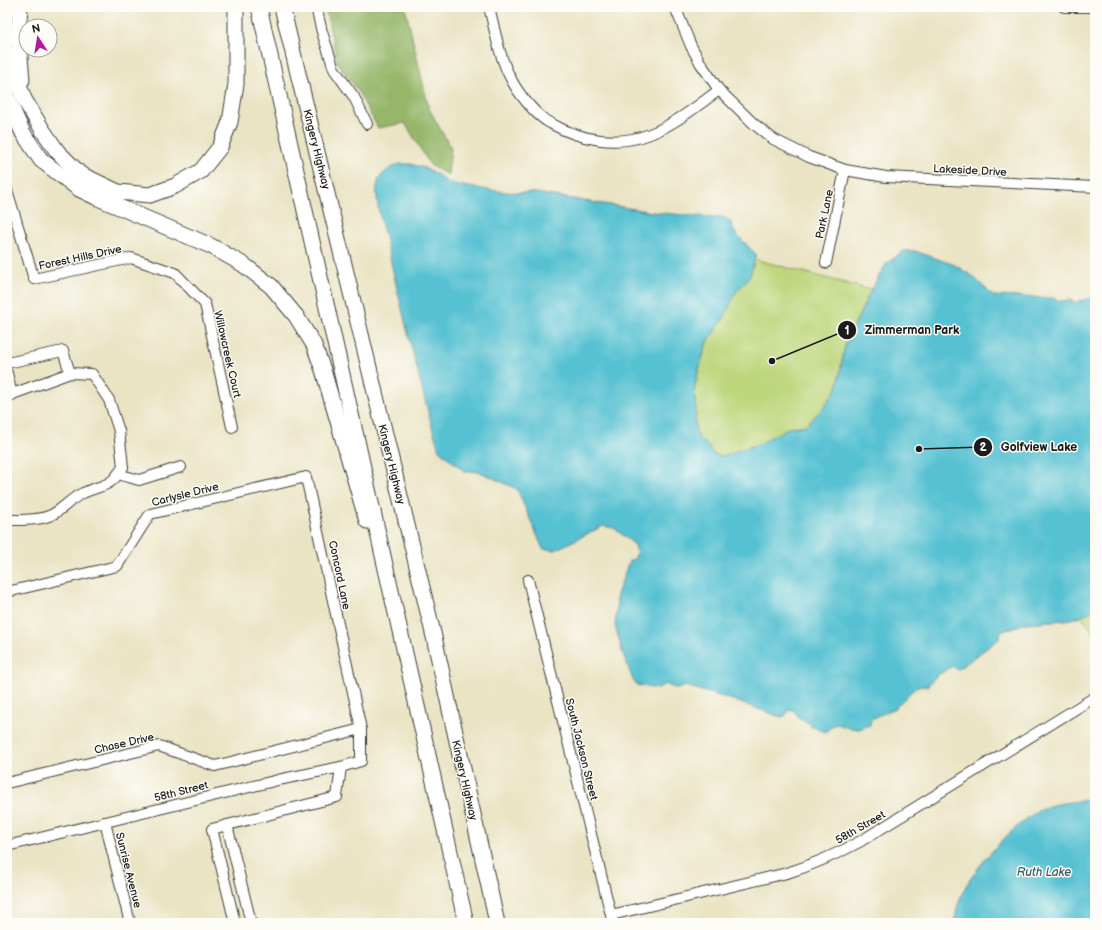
<svg xmlns="http://www.w3.org/2000/svg" width="1102" height="930" viewBox="0 0 1102 930" font-family="'Balsamiq Sans',sans-serif">
	<rect width="100%" height="100%" fill="#fdfcf7"/>
	<filter id="ink" filterUnits="userSpaceOnUse"><feTurbulence type="fractalNoise" baseFrequency=".025" numOctaves="2"/><feDisplacementMap in="SourceGraphic" scale="8" xChannelSelector="R" yChannelSelector="G"/><feConvolveMatrix kernelMatrix="1 2 1 2 8 2 1 2 1" color-interpolation-filters="sRGB"/></filter>
	<filter id="wash" filterUnits="userSpaceOnUse"><feTurbulence type="fractalNoise" baseFrequency=".012" numOctaves="4" result="noise"/><feDisplacementMap in="SourceGraphic" scale="16" xChannelSelector="R" yChannelSelector="G"/><feGaussianBlur stdDeviation="0.9" result="paint"/><feColorMatrix in="noise" values="0 0 0 0 0 0 0 0 0 0 0 0 0 0 0 0 0 1.4 0 .05"/><feComposite in="paint" operator="in"/></filter>
	<g filter="url(#wash)">
		<rect width="100%" height="100%" fill="#eae4c4"/>
		<!-- green -->
		<g fill="#bed67b" stroke="#6d794c">
			<polygon points="754,259 871,290 845,345 837,388 824,408 806,425 788,428 759,444 739,450 729,455 719,456 712,453 709,447 699,439 695,427 696,406 694,392 697,376 707,342 724,318 736,292 750,276"/>
			<polygon points="1095,609 1095,636 1082,616"/>
		</g>
		<!-- forest -->
		<polygon fill="#96b76b" stroke="#596a44" points="325,7 405,7 429,109 451,148 448,175 430,165 405,123 378,128 356,88 338,64"/>
		<!-- water -->
		<g fill="#56c1d2" stroke="#396e77">
			<path d="M400 164H410L422 167 435 173 447 182 462 186 504 192 536 193 653 212 694 216 723 217 730 221 735 233 756 254 750 276 736 292 724 318 707 342 697 376 694 392 696 406 695 427 699 439 709 447 712 453 719 456 729 455 739 450 759 444 788 428 806 425 823 408 837 388 845 345 871 290 886 264 904 251H915L955 265 974 277 993 296 1053 298 1059 301 1072 300 1073 303 1095 297V609L1082 616 1066 620 1025 623 1001 632 999 639 957 670 953 666 936 676 927 686 916 687 895 708 871 719 870 725 859 729 848 728 838 724 833 725 826 732 810 726 811 724 800 719 795 711 790 709 785 716 781 717 730 699 685 686 677 689 665 684 658 689 637 685 633 680 622 651 615 625 617 604V595L629 561 634 559 637 553 635 545 614 528 603 526 555 550 543 549 517 489 480 472 464 471 439 450 432 427C417 368 401 309 388 249 384 230 375 205 377 186 378 174 390 168 400 164Z"/>
			<path d="M1095 798V923H954C956 914 957 905 961 896 972 869 1017 820 1044 808 1056 802 1081 802 1095 798Z"/>
		</g>
	</g>
	<g filter="url(#ink)">
		<g fill="none" stroke-linecap="round" stroke-linejoin="round">
			<defs>
				<g id="minor">
					<polyline points="316,7 322,32 334,69 354,97 367,124"/>
					<path d="M489 7C495 30 499 56 510 77 517 92 535 115 550 123 580 140 617 147 650 134 675 124 697 106 719 90"/>
					<polyline points="675,7 691,46 701,64 719,90 754,124 773,139 809,157 845,170 886,177 1095,187"/>
					<polyline points="1064,7 1093,7"/>
					<polyline points="7,190 34,279 131,258 175,273 205,304 232,427"/>
					<polyline points="826,263 845,170"/>
					<polyline points="7,363 63,351 70,373"/>
					<polyline points="7,373 12,395"/>
					<path d="M7 396 70 373 92 374 109 400 119 431 123 467C109 489 105 483 83 493 73 497 65 507 55 513 42 521 22 520 7 520"/>
					<polyline points="118,474 139,480 181,467"/>
					<polyline points="528,580 613,923"/>
					<polyline points="7,592 117,566 150,514 306,477 361,729 361,761 341,767 278,780 7,846"/>
					<polyline points="7,783 159,746 215,766 361,729"/>
					<polyline points="105,822 130,923"/>
					<polyline points="227,825 251,923"/>
					<path d="M611 915 787 873C813 865 837 854 861 841L1095 697"/>
					<polyline points="235,923 212,829 337,797 341,767"/>
				</g>
				<g id="highway">
					<polyline points="20,7 18,35 22,80"/>
					<polyline points="259,7 466,923"/>
					<polyline points="282,7 434,637 497,923"/>
					<polyline points="7,54 24,99 42,129 57,151 80,174 118,192 150,195 175,186 201,171 220,147 230,122 236,84 236,7"/>
					<polyline points="7,97 23,133 41,160 79,189 98,198 211,246 244,265 271,286 296,316 314,345 323,370 367,521"/>
				</g>
			</defs>
			<!-- minor casing -->
			<use href="#minor" stroke="#3b3a35" stroke-width="12"/>
			<!-- highway casing -->
			<use href="#highway" stroke="#3b3a35" stroke-width="17"/>
			<!-- minor -->
			<use href="#minor" stroke="#fff" stroke-width="10"/>
			<!-- highway -->
			<use href="#highway" stroke="#fff" stroke-width="15"/>
		</g>
	</g>
	<g text-anchor="middle" stroke-width="3" stroke-linejoin="round" paint-order="stroke">
		<!-- street labels -->
		<g font-size="11" fill="#1c1c1c" stroke="#fdfcf7">
			<text transform="translate(317 149) rotate(76)" y="4">Kingery Highway</text>
			<text transform="translate(970 170) rotate(3)" y="4">Lakeside Drive</text>
			<text transform="translate(824 214) rotate(-78)" y="4">Park Lane</text>
			<text transform="translate(80 257) rotate(-12)" y="4">Forest Hills Drive</text>
			<text transform="translate(228 354) rotate(77)" y="4">Willowcreek Court</text>
			<text transform="translate(392 464) rotate(76)" y="4">Kingery Highway</text>
			<text transform="translate(185 494) rotate(-14)" y="4">Carlysle Drive</text>
			<text transform="translate(340 575) rotate(78)" y="4">Concord Lane</text>
			<text transform="translate(124 743) rotate(-13)" y="4">Chase Drive</text>
			<text transform="translate(582 749) rotate(76)" y="4">South Jackson Street</text>
			<text transform="translate(465 780) rotate(77)" y="4">Kingery Highway</text>
			<text transform="translate(181 791) rotate(-14)" y="4">58th Street</text>
			<text transform="translate(860 827) rotate(-30)" y="4">58th Street</text>
			<text transform="translate(129 870) rotate(76)" y="4">Sunrise Avenue</text>
		</g>
		<!-- water labels -->
		<g font-size="12" font-style="italic" fill="#335e65" stroke="#fdfcf7">
			<text x="1044" y="876">Ruth Lake</text>
		</g>
	</g>
	<!-- callouts -->
	<path fill="none" stroke="#1c1c1c" stroke-width="1.5" d="M772 361L847 330M919 449L983 447"/>
	<g fill="#1c1c1c" stroke="#fdfcf7" stroke-width="1.5">
		<circle cx="772" cy="361" r="4"/>
		<circle cx="919" cy="449" r="4"/>
		<circle cx="847" cy="330" r="10"/>
		<circle cx="983" cy="447" r="10"/>
	</g>
	<g font-size="12" text-anchor="middle" font-weight="bold" fill="#fff">
		<text x="847" y="334">1</text>
		<text x="983" y="451">2</text>
	</g>
	<g font-size="12" text-anchor="middle" font-weight="bold" fill="#1c1c1c" stroke="#fdfcf7" stroke-width="3" stroke-linejoin="round" paint-order="stroke">
		<text x="912" y="334">Zimmerman Park</text>
		<text x="1039" y="451">Golfview Lake</text>
	</g>
	<!-- margin -->
	<rect width="1102" height="930" fill="none" stroke="#fdfcf7" stroke-width="24"/>
	<!-- north arrow -->
	<g transform="translate(38 38) rotate(348)"><circle r="19" fill="#fdfcf7" stroke="#a3a29f"/>
	<path d="M0-3L7 15L0 10L-7 15Z" fill="#b5179e"/>
	<text y="-6" font-size="11" font-weight="bold" text-anchor="middle" fill="#1c1c1c">N</text>
	</g>
</svg>
